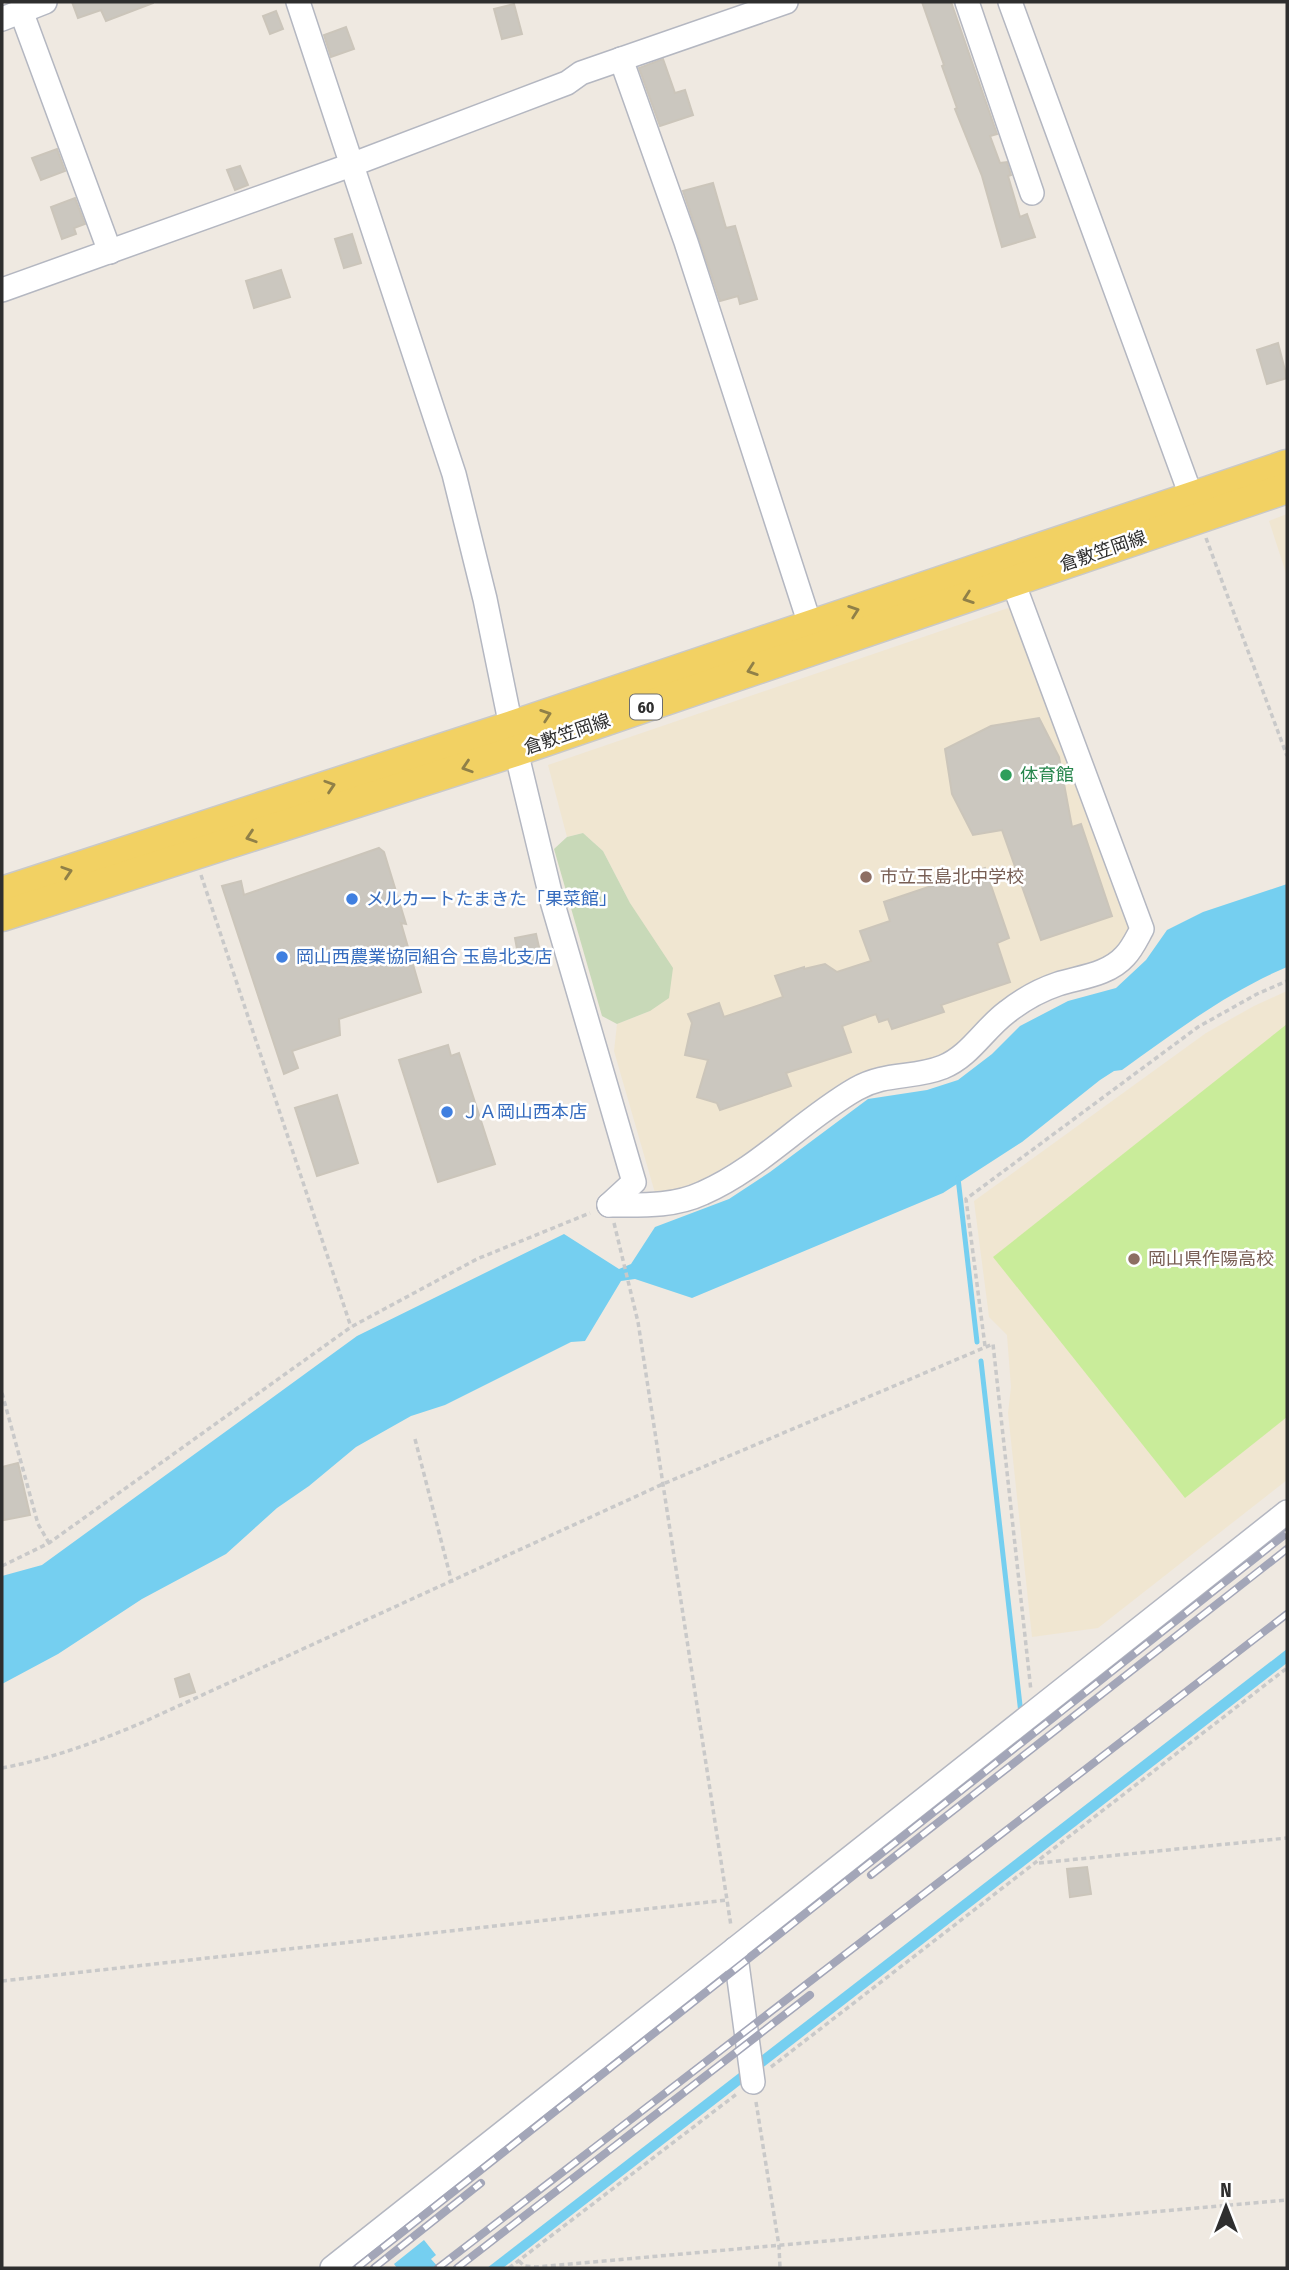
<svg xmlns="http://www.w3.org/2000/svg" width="1289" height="2270" viewBox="0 0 1289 2270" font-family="'Fira Sans Condensed','Noto Sans JP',sans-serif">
	<rect width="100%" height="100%" fill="#efe9e1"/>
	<!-- education -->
	<g fill="#f0e6d1">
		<polygon points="1287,514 1287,576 1269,521"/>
		<polygon points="1014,606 1134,924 1122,949 953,1054 773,1139 678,1194 655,1193 614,1051 617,1024 650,1011 630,903 603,851 583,833 567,837 548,765"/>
		<polygon points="1287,991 1287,1480 1098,1628 1032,1637 1008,1413 1011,1387 1007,1335 989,1317 974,1201 1206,1033 1254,1006"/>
	</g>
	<!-- cemetery -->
	<polygon fill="#c8d9b8" points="583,833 603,851 630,903 673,968 669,998 650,1011 617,1024 602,1016 554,849 567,837"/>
	<!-- pitch -->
	<polygon fill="#c9ec9a" points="1287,1024 1287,1417 1185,1498 993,1257"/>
	<!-- water -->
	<g fill="#75cff0">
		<path d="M1287 884V967C1227 992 1175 1032 1122 1070L1114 1071 1100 1080 1022 1142 943 1193 692 1298 635 1279 621 1281 585 1341 571 1342 445 1405 411 1416 356 1447 309 1486 277 1508 226 1554 142 1599 58 1654 2 1684V1576L42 1565 357 1336 564 1234 619 1269 631 1264 655 1227 729 1199 770 1172 868 1099 927 1090 958 1080 992 1054 1020 1026 1068 1001 1116 988 1146 960 1167 930 1203 912Z"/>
		<polygon points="1287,1649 1287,1663 503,2268 487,2268"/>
		<polygon points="424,2240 436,2255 431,2259 439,2268 397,2268 394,2264"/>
	</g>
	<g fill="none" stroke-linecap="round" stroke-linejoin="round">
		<!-- stream -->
		<g stroke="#75cff0" stroke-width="5">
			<polyline points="958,1178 977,1342"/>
			<polyline points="981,1361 1021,1714"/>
		</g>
	</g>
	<!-- building -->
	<g fill="#cbc7bf" stroke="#cbc5ba" stroke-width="2">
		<polygon points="72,2 153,2 153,3 106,21 101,10 78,18"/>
		<polygon points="922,2 951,2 997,134 990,136 1000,163 1007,162 1011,175 1008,176 1020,217 1027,214 1035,237 1002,247 982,176 955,109 957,108 942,66 944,65"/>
		<polygon points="514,4 522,34 502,39 494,9"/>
		<polygon points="276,11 283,29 270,34 263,16"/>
		<polygon points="346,27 354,49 331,57 324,35"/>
		<polygon points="663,59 675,93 685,90 693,115 660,126 639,68"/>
		<polygon points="57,149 65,171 41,180 32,158"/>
		<polygon points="240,166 248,185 235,190 227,170"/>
		<polygon points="713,183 726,228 735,226 757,299 740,304 738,296 720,301 683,191"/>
		<polygon points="75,198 85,224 74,228 76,234 62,239 51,207"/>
		<polygon points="352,234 361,263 344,268 335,239"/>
		<polygon points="281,270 290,297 254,308 246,281"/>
		<polygon points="1278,343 1287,378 1267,384 1257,350"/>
		<polygon points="1039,718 1059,757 1072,827 1081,824 1112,916 1041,940 1002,830 973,835 952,794 945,749 991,726"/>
		<polygon points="379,848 384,852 406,924 401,923 421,992 339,1019 340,1035 292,1051 298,1068 284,1074 222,886 241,881 244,895"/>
		<polygon points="985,868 1009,938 997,943 1010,982 941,1005 944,1012 892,1029 888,1019 879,1022 876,1014 842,1026 851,1052 786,1073 791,1086 720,1110 717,1103 697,1097 708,1060 685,1055 692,1023 688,1014 719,1003 724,1017 783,997 775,976 804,967 804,969 825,964 837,972 871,961 860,931 890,921 884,902"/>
		<polygon points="536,934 542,960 520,965 515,938"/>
		<polygon points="448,1045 451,1056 459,1053 495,1164 438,1182 399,1060"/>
		<polygon points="337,1095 358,1163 317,1176 295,1108"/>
		<polygon points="18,1463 30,1515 4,1520 2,1467"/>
		<polygon points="189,1674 195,1692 180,1697 175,1679"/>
		<polygon points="1087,1867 1091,1894 1070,1897 1067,1869"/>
	</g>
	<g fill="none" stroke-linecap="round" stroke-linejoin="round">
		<defs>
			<g id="minor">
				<polyline points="298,2 454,474 485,599 516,751 552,901 634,1182 609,1205"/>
				<polyline points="967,2 1032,193"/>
				<polyline points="1010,2 1197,512"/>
				<polyline points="21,11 110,252"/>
				<polyline points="2,19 45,2"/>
				<polyline points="621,59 686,242 815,640"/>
				<polyline points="2,290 351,165 567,83 581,73 786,2"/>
				<path d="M609 1205C641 1205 673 1207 703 1193 760 1168 802 1120 856 1089 886 1072 913 1079 943 1067 970 1056 984 1029 1007 1012 1021 1001 1040 990 1058 984 1080 977 1108 975 1125 956 1132 949 1137 938 1142 929L1013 582 1012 568"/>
				<polyline points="735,1949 753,2082"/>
				<polyline points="332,2268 1287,1512"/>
			</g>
			<g id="major">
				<polyline points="2,892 512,726 1287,465"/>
				<polyline points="2,916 516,751 1287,488"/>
			</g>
		</defs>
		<!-- minor casing -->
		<use href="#minor" stroke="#b4b7c1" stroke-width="26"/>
		<!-- major casing -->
		<use href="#major" stroke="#c9c9c9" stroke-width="33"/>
		<!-- path -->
		<g stroke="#c9c9c9" stroke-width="3.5" stroke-dasharray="5 3.5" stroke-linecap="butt">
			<polyline points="1206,538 1287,756"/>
			<polyline points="201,875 351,1327"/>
			<polyline points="614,1223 638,1322 731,1926"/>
			<polyline points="985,1346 966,1199 1198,1027 1257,994 1287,981"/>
			<polyline points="2,1393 38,1524 49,1543"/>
			<polyline points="415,1439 452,1583"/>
			<polyline points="2,1566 49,1543 351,1327 477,1259 590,1213"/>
			<path d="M2 1768C50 1759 94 1743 139 1724L663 1484 993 1344 1031 1691"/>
			<polyline points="1039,1863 1287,1838"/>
			<polyline points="2,1981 727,1900"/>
			<polyline points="771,2067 1287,1668"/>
			<polyline points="756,2102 779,2246 780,2268"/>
			<polyline points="519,2261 524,2266 536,2267 1287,2200"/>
			<polyline points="509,2268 738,2093"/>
		</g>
		<!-- minor -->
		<use href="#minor" stroke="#fff" stroke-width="23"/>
		<!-- major -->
		<use href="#major" stroke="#f2d163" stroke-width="30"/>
		<defs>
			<g id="rail">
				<polyline points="871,1875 1287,1549"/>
				<polyline points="357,2268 1287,1533"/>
				<polyline points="374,2268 481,2183"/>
				<polyline points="438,2268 1287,1614"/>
				<polyline points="457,2268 810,1995"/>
			</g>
		</defs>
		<!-- rail casing -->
		<use href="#rail" stroke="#a3a6b8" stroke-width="8"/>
		<!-- rail -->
		<use href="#rail" stroke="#fff" stroke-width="5" stroke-dasharray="16" stroke-linecap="butt"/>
	</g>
	<!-- one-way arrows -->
	<defs><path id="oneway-chevron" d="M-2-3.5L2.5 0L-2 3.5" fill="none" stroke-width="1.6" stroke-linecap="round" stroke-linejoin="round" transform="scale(1.75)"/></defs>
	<g stroke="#908048">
		<use href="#oneway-chevron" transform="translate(968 598) rotate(161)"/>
		<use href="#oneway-chevron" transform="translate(854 611) rotate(-19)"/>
		<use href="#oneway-chevron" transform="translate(752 670) rotate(161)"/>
		<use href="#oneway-chevron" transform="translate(546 715) rotate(-19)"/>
		<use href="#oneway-chevron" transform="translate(467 767) rotate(162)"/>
		<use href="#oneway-chevron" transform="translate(330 786) rotate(-18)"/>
		<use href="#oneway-chevron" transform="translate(251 837) rotate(162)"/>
		<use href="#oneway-chevron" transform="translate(67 872) rotate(-18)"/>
	</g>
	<!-- markers -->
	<circle fill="#2e9e5b" stroke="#fff" stroke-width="2.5" cx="1006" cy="775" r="7"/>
	<g fill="#8d6e63" stroke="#fff" stroke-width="2.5">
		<circle cx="866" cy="877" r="7"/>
		<circle cx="1134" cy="1259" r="7"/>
	</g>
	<g fill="#3f7fe0" stroke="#fff" stroke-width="2.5">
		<circle cx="352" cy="899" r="7"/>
		<circle cx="282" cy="957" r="7"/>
		<circle cx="447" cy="1112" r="7"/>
	</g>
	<g text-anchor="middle" stroke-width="5" stroke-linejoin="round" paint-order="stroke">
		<!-- shield labels -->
		<rect fill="#fff" stroke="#6d6d6d" stroke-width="2" x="630" y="694.5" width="32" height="25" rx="5"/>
		<g font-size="16" font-weight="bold" fill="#2e2e2e">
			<text x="646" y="713">60</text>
		</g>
		<!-- street labels -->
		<g font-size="18" fill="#2e2e2e" stroke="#fff">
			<text transform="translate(1103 551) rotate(-19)" y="6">倉敷笠岡線</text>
			<text transform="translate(567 734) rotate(-19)" y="6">倉敷笠岡線</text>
		</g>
		<!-- leisure labels -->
		<g font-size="18" fill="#27864d" stroke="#fff" text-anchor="start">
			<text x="1020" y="781">体育館</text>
		</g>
		<!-- education labels -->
		<g font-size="18" fill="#785e54" stroke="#fff" text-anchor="start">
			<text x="880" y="883">市立玉島北中学校</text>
			<text x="1148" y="1265">岡山県作陽高校</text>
		</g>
		<!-- shop labels -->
		<g font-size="18" fill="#366cbe" stroke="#fff" text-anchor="start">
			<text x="366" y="905">メルカートたまきた「果菜館」</text>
			<text x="296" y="963">岡山西農業協同組合 玉島北支店</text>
			<text x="461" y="1118">ＪＡ岡山西本店</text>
		</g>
	</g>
	<!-- border -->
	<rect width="1289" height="2270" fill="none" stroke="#2e2e2e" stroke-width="7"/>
	<!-- north arrow -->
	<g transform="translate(1226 2207)" stroke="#ffffff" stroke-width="5" paint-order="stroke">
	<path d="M0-5L12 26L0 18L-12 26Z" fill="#2e2e2e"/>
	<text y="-10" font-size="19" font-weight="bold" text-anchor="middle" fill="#2e2e2e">N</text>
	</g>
</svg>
